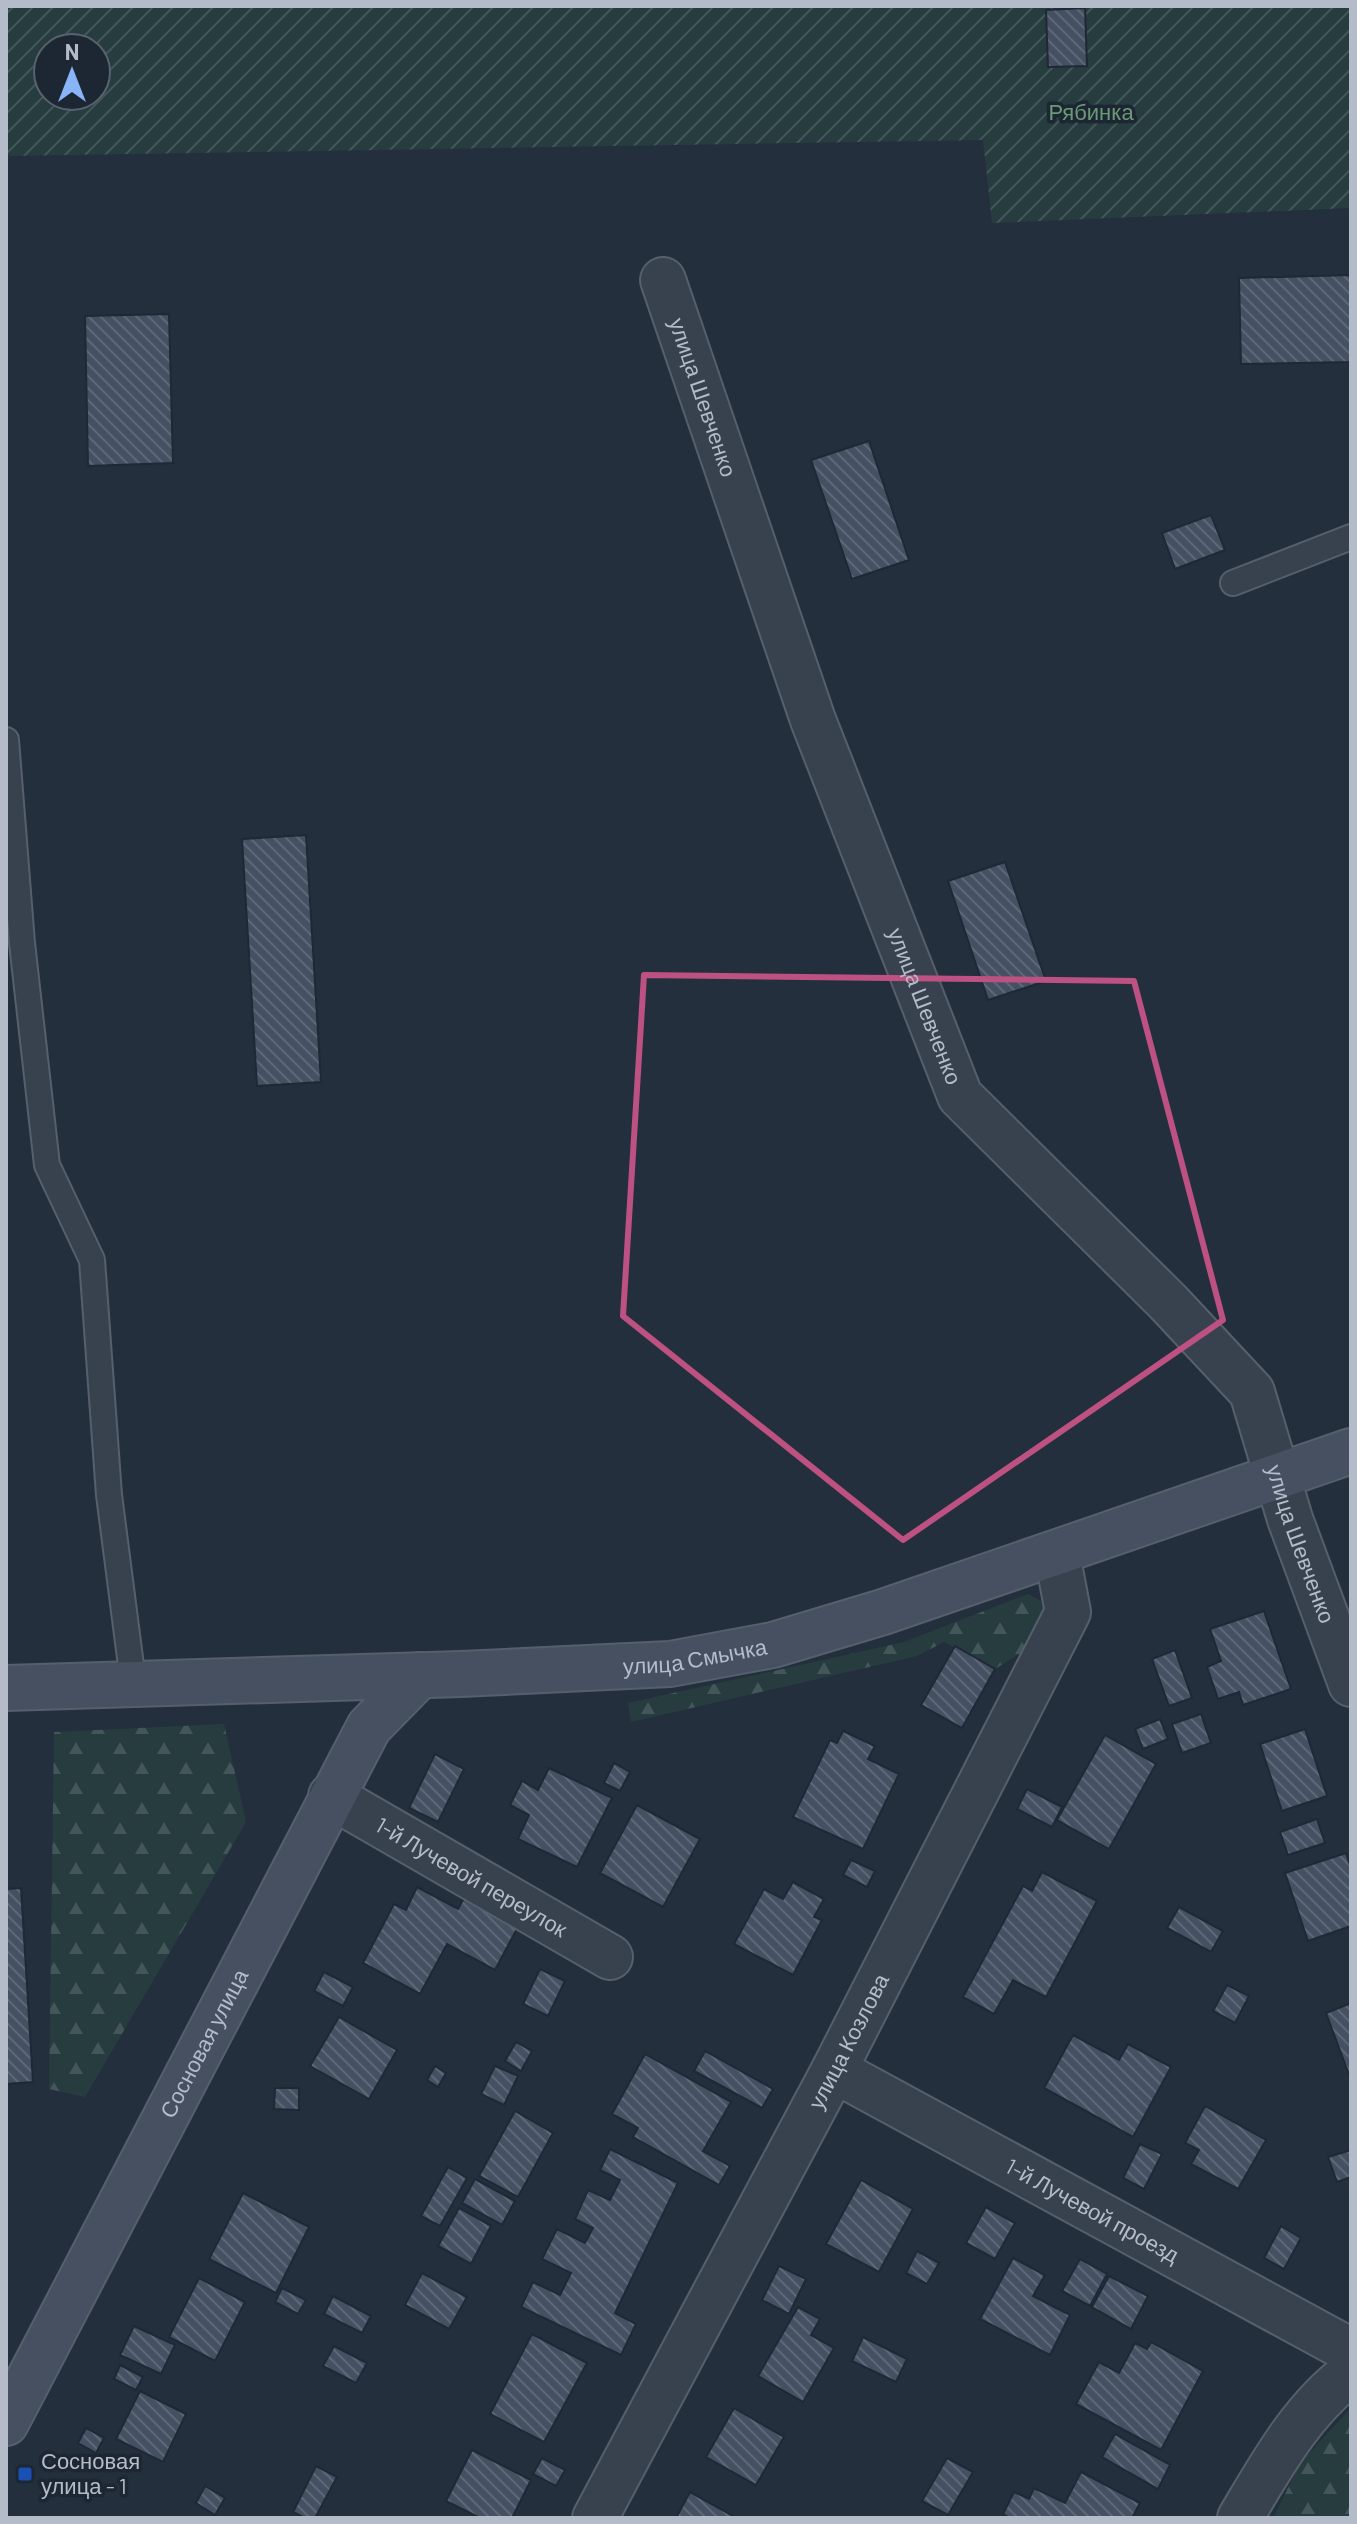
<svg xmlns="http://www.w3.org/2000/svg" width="1357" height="2524" viewBox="0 0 1357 2524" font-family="Barlow,sans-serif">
	<defs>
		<pattern id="forest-firs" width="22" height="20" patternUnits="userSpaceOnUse" patternTransform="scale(2)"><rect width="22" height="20" fill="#263c3f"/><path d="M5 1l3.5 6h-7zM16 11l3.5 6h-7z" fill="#435659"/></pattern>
		<pattern id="garden-furrows" width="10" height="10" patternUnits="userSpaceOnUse" patternTransform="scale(2)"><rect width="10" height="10" fill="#263c3f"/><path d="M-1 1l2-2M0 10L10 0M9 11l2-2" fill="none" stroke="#435659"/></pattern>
		<pattern id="building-back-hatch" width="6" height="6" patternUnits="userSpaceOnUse" patternTransform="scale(2)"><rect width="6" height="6" fill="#455162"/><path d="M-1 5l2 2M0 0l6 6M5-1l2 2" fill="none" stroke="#5d6877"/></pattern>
	</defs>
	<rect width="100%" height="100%" fill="#242f3e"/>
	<!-- forest -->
	<g fill="url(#forest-firs)">
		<polygon points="1028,1594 1048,1605 1034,1645 995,1669 944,1642 917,1656 631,1722 628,1703 904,1642"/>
		<polygon points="224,1724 246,1822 85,2097 49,2089 54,1732"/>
		<polygon points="1351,2408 1351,2518 1273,2518 1301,2462"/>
	</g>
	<!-- garden -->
	<path fill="url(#garden-furrows)" fill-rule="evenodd" d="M6 6H1351V208L992 223 983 140 6 156ZM48 48H96V96H48Z"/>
	<!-- building -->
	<g fill="url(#building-back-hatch)" stroke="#1f2835" stroke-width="2">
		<polygon points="1085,8 1087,66 1048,67 1046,10"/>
		<polygon points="1351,275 1351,362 1241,364 1239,278"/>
		<polygon points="169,314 173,463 88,466 85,316"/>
		<polygon points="869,441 909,560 852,579 811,460"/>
		<polygon points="1211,515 1225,550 1175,569 1162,533"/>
		<polygon points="306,835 321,1082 257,1086 242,839"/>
		<polygon points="1005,862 1046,981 988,1000 948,881"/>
		<polygon points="1264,1611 1291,1689 1243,1705 1239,1692 1218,1699 1207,1667 1221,1661 1210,1629"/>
		<polygon points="955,1646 995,1669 962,1728 921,1705"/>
		<polygon points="1175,1650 1192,1698 1169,1706 1152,1659"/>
		<polygon points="1201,1714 1211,1743 1182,1753 1172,1724"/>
		<polygon points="1160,1719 1168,1739 1143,1749 1135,1729"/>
		<polygon points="1305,1729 1327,1796 1282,1811 1260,1744"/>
		<polygon points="843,1731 875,1746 868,1759 899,1774 863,1849 793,1817 830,1740 837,1743"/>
		<polygon points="1105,1735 1156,1764 1109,1849 1057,1820"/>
		<polygon points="435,1754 464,1769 438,1822 409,1808"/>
		<polygon points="614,1763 630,1772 620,1791 604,1783"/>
		<polygon points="549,1768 612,1798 577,1867 518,1839 529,1815 510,1805 522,1781 538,1790"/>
		<polygon points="1027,1789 1062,1807 1052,1827 1017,1809"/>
		<polygon points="637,1805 700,1839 663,1907 600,1873"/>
		<polygon points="1317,1819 1325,1843 1288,1855 1280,1832"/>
		<polygon points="1346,1853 1351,1868 1351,1926 1308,1941 1285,1873"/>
		<polygon points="851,1860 875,1871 867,1887 843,1875"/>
		<polygon points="1042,1872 1097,1901 1046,1997 1013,1980 994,2014 963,1997 1023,1886 1032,1891"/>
		<polygon points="793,1882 824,1899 814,1917 822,1920 793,1975 734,1944 764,1889 783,1899"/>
		<polygon points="417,1887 458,1909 464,1898 518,1927 495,1970 447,1944 420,1994 363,1963 394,1904 406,1910"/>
		<polygon points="21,1888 33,2082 6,2084 6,1889"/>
		<polygon points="1179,1907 1223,1931 1211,1952 1167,1928"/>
		<polygon points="540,1969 565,1981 548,2016 523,2004"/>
		<polygon points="324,1972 353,1987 343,2006 314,1991"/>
		<polygon points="1227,1985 1249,1996 1235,2023 1213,2011"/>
		<polygon points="1351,2003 1351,2080 1326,2013"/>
		<polygon points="339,2017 397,2050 369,2099 310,2066"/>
		<polygon points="1073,2035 1119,2060 1128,2044 1171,2067 1133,2137 1044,2088"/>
		<polygon points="516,2042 532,2051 521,2071 505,2061"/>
		<polygon points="705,2051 773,2089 762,2108 694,2071"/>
		<polygon points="645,2054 731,2102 703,2151 730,2166 719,2185 633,2137 638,2128 612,2114"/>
		<polygon points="435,2066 446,2073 438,2087 427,2080"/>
		<polygon points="495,2066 518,2076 504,2105 481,2094"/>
		<polygon points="275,2088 299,2088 299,2110 274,2109"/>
		<polygon points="1205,2106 1266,2140 1238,2189 1191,2164 1199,2150 1185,2143"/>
		<polygon points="515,2111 553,2133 518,2197 479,2176"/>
		<polygon points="1140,2144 1162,2154 1144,2189 1123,2178"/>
		<polygon points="610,2149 678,2183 615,2313 636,2324 621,2355 521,2307 533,2282 560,2295 571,2273 542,2259 557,2229 585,2243 593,2228 575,2219 588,2190 610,2200 620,2180 600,2170"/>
		<polygon points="1351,2150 1351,2177 1337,2182 1328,2157"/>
		<polygon points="448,2167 467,2178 440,2226 421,2216"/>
		<polygon points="475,2179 515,2201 502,2225 462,2203"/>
		<polygon points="861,2180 913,2209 879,2272 826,2244"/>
		<polygon points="243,2193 309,2227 276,2293 209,2259"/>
		<polygon points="986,2207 1015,2223 995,2259 966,2243"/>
		<polygon points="459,2208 491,2226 471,2264 438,2246"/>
		<polygon points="1281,2226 1301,2238 1284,2269 1264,2258"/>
		<polygon points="917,2251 939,2263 927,2284 906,2273"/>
		<polygon points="1013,2258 1045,2275 1033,2296 1070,2315 1050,2355 980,2319"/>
		<polygon points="1080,2259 1107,2274 1090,2306 1062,2291"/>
		<polygon points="779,2266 806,2279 789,2314 762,2300"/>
		<polygon points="422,2273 467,2297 449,2329 405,2305"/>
		<polygon points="1109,2276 1148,2296 1131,2329 1092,2307"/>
		<polygon points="199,2278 245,2302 215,2361 169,2337"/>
		<polygon points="282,2288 306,2300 298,2314 275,2302"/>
		<polygon points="333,2296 371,2316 362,2333 324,2314"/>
		<polygon points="798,2307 820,2319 811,2335 834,2348 803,2402 758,2376"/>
		<polygon points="134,2326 175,2345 161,2374 120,2355"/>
		<polygon points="532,2334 587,2363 544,2442 490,2414"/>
		<polygon points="863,2337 907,2359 896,2382 852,2361"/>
		<polygon points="1151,2342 1203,2371 1161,2450 1076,2404 1099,2362 1119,2373 1135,2343 1147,2349"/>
		<polygon points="334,2346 367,2363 356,2383 323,2366"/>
		<polygon points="120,2365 143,2377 136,2390 114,2379"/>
		<polygon points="140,2391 186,2414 163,2462 116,2439"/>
		<polygon points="734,2408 784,2437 756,2485 706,2457"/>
		<polygon points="86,2428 104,2438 96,2453 78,2443"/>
		<polygon points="1115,2434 1170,2465 1158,2489 1102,2457"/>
		<polygon points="472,2450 531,2480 512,2518 480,2518 446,2501"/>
		<polygon points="542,2458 565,2470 556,2486 533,2474"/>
		<polygon points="947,2458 973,2472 948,2515 922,2501"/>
		<polygon points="316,2466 337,2477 315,2518 305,2518 293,2512"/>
		<polygon points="1081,2472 1140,2503 1132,2518 1010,2518 1003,2514 1014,2492 1029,2499 1034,2488 1065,2503"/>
		<polygon points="205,2486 225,2498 215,2515 196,2503"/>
		<polygon points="690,2492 737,2518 676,2518"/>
	</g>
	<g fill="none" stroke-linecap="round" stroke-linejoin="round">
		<defs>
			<g id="lane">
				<polyline points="1233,583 1351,537"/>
				<polyline points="6,740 22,943 47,1165 92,1260 109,1495 133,1681"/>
			</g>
			<g id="street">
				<path id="s1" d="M663 280 813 720 960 1096 1168 1302 1252 1392 1290 1519 1351 1684"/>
				<path id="s2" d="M331 1796 610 1957"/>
				<path id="s3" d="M834 2070 1351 2351"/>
				<path id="s4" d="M595 2518 834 2070 1068 1612 1057 1554"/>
				<path d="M1240 2518C1271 2466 1302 2409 1351 2373"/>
			</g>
			<g id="secondary">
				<path id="s5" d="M6 1688 461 1674 670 1664 773 1645 883 1612 1351 1451"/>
				<path id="s6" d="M6 2423 369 1727 420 1675"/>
			</g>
		</defs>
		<!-- lane casing -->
		<use href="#lane" stroke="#565f6c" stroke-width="28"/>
		<!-- street casing -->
		<use href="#street" stroke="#565f6c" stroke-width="48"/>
		<!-- secondary casing -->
		<use href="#secondary" stroke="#565f6c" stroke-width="48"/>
		<!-- lane -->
		<use href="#lane" stroke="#38414e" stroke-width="24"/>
		<!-- street -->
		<use href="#street" stroke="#38414e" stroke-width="44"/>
		<!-- secondary -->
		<use href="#secondary" stroke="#465061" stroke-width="44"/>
	</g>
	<!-- marked area -->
	<path fill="none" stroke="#bd5182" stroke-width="6" stroke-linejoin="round" d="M644 975 1134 981 1223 1320 903 1540 623 1316Z"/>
	<!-- markers -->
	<rect fill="#1a4fb4" stroke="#1d2633" stroke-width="3" x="17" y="2466" width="16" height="16" rx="4"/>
	<g text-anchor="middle" stroke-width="7" stroke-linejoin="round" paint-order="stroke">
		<!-- park labels -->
		<g font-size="22" fill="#6b9a76" stroke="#1d2633">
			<text x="1091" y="120">Рябинка</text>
		</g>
		<!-- street labels -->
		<g font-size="22" fill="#b4bcc9" stroke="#1d2633">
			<text dy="8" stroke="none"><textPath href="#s1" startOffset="124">улица Шевченко</textPath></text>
			<text dy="8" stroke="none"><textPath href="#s1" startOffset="772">улица Шевченко</textPath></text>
			<text dy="8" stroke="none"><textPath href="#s1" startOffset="1444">улица Шевченко</textPath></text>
			<text dy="8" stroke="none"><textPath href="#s5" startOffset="690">улица Смычка</textPath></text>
			<text dy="8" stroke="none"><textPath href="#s2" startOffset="162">1-й Лучевой переулок</textPath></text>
			<text dy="8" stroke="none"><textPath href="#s4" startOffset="540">улица Козлова</textPath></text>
			<text dy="8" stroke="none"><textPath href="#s6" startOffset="428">Сосновая улица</textPath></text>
			<text dy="8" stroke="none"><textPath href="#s3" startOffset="294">1-й Лучевой проезд</textPath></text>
		</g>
		<!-- poi labels -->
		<g font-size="22" fill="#b4bcc9" stroke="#1d2633" text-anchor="start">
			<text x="41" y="2469">Сосновая<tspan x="41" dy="25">улица - 1</tspan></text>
		</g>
	</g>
	<!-- border -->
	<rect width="1357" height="2524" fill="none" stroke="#b4bcc9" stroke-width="16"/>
	<!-- north arrow -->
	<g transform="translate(72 72)"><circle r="38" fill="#1d2633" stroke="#59626f" stroke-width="2"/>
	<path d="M0-6L14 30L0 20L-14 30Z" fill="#8ab4f8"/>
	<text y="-12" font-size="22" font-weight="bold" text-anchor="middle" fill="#b4bcc9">N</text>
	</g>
</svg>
